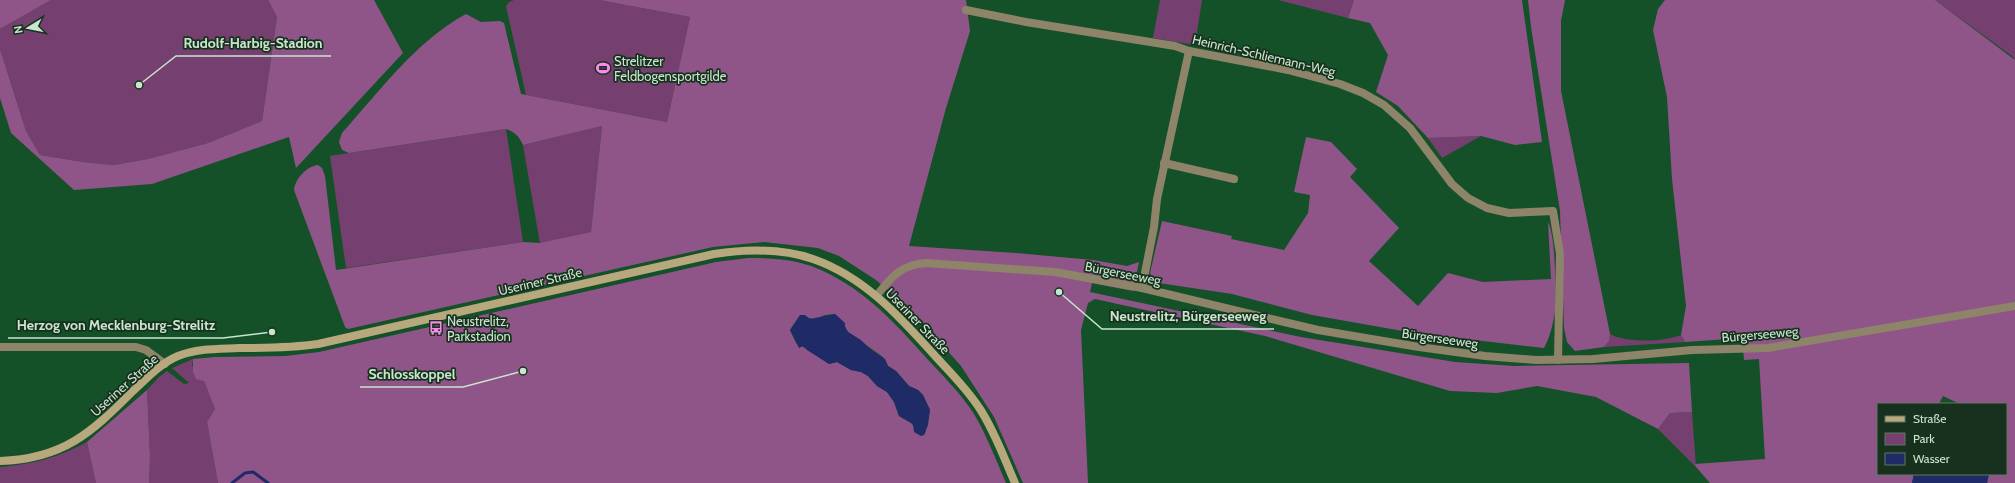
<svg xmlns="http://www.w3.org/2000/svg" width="2015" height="483" viewBox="0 0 2015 483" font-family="Cabin,sans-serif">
	<rect width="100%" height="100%" fill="#145129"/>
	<!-- green -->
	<g fill="#754070">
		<polygon points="51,0 268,0 277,17 262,121 208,143 148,159 114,165 83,162 40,155 26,131 0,49 0,29"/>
		<polygon points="514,0 599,0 690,17 667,122 526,95 506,6 509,2"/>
		<polygon points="1160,0 1202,0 1195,45 1153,38"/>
		<polygon points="1278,0 1354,0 1348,18"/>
		<polygon points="1935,0 2015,0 2015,60 2012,56"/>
		<polygon points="602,126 591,232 540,244 523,145"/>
		<polygon points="506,129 523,242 346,268 330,156"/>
		<polygon points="1481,136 1442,158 1428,138"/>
		<path d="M1610 334C1626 343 1664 342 1681 335L1685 342 1604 347 1609 341Z"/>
		<polygon points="193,359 192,366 204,381 215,409 207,422 218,483 149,483 150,456 147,390 159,377 167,371 184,384 189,383 172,368"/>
		<polygon points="1692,412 1696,467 1658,429 1670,413"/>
		<path d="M87 442 96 483H0V467C33 464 57 458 87 442Z"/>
	</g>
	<!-- forest -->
	<g fill="#8f5589" fill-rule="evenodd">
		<polygon points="0,0 51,0 0,29"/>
		<polygon points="268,0 374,0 403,53 296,168 289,137 152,184 74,190 11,133 0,98 0,49 26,131 40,155 83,162 114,165 148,159 208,143 262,121 277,17"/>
		<path d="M599 0H966L970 31 946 108 909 246 1016 253 1093 260 1127 266 1139 262 1133 291 1092 283 1090 292 1301 337 1455 362 1514 366 1689 363 1692 412 1670 413 1658 429 1596 397 1537 386 1497 393 1450 391 1265 336 1095 299 1088 303 1081 330 1088 483H1023L994 417 961 366 914 313 876 280 839 256 818 248 764 242 713 247 348 329 345 327 294 190C295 179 307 166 318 165L322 168 325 176 336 270 523 242 540 243 591 232 602 126 523 145C519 136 515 132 506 129L349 153 342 150 339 142 342 133C379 92 416 41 466 14L481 22 500 21 504 23 521 94 667 122 690 17Z"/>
		<polygon points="1354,0 1522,0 1542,142 1515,145 1481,136 1428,138 1398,106 1376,92 1388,55 1370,23 1348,18"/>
		<polygon points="1528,0 1565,0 1561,21 1561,91 1610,334 1609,341 1604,347 1575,351 1567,342 1564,328 1560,211 1531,27"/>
		<polygon points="1665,0 1935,0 2015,60 2015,483 1987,483 1989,474 2006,474 2006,404 1960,404 1943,396 1939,404 1878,404 1878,474 1914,474 1912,483 1710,483 1696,467 1695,464 1765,459 1759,359 1744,360 1742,338 1685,342 1681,335 1686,306 1672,179 1667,97 1653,30 1658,9"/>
		<path d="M1306 137 1331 142 1357 169 1350 177 1399 228 1369 261 1418 306 1448 273 1483 282 1551 279 1548 222C1556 237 1556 293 1555 312 1553 324 1550 337 1544 348L1414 333 1312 315 1232 294 1159 283 1153 279 1150 273 1162 221 1232 236 1231 239 1284 250 1308 213 1310 195 1294 192Z"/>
		<path d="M748 258C770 258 791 259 811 266 862 285 896 324 931 363 946 379 962 395 974 414 987 436 996 460 1006 483H218L207 422 215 409 204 381 196 379 193 372V359L215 357 285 356 319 352 716 262ZM835 314 843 322 848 332 883 357 888 366 896 371 909 386 918 390 923 395 930 410 925 434 920 435 911 423 899 416 894 402 887 392 877 386 868 376 861 372 851 370 837 362 829 364C820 357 806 348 796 343L790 330 799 317 816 319 825 315Z"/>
		<polygon points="147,390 150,456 149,483 96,483 87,442"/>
	</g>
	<!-- water -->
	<g fill="#1f2b67">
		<polygon points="835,314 845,323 845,328 848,332 861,340 870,349 885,359 888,366 896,371 909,386 918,390 923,395 930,410 928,425 924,435 921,436 914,432 913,424 899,416 894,402 887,392 877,386 868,376 861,372 851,370 837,362 829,364 807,350 803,346 799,348 790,330 800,315 805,315 810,319"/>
		<polygon points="1914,474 1989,474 1987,483 1912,483"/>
	</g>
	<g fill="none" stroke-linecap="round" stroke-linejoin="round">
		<!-- stream -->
		<polyline stroke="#1f2b67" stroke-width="3" points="232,483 245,473 253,472 268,483"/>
		<!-- minor -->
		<g stroke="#8e8469" stroke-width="8">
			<polyline points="966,10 1026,22 1175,46 1189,51 1288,70 1340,84 1363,93 1384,105 1410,128 1452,184 1468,198 1487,208 1509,213 1553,211 1560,254 1558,360"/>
			<polyline points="1164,163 1234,179"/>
			<polyline points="1142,288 1154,227 1157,199 1189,51"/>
			<polyline points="0,347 136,347 146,350 165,364"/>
		</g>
		<!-- tertiary -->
		<path stroke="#8e8469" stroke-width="8" d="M877 295C892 277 900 265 926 263L1055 272 1142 288 1318 330 1419 347 1485 356 1536 360 1593 359 1692 350 1768 348 2015 306"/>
		<!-- secondary -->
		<path stroke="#b7a87d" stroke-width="8" d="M0 461C63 459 91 433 133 391 147 378 161 363 178 356 198 348 218 349 239 348 265 348 291 348 318 344L714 254C747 249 781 248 813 259 865 277 901 318 937 358 952 374 968 390 980 409 995 432 1004 458 1015 483"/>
	</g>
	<!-- icons -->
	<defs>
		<symbol id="stadium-bare" viewBox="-9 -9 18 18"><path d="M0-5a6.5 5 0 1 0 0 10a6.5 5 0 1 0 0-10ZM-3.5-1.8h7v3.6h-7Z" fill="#f788ec" stroke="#18301e" stroke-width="2.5" paint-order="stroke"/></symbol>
		<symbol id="bus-bare" viewBox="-9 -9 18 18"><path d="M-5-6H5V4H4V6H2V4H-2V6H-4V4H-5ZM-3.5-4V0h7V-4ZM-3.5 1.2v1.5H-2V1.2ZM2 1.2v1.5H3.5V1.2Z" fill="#f788ec" stroke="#18301e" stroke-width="2.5" paint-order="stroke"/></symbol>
	</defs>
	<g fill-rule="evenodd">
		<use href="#stadium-bare" x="593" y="58" width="20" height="20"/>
		<use href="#bus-bare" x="426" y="318" width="20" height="20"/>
	</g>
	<g text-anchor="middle" stroke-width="3.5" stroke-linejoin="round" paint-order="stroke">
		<!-- street labels -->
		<g font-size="13" fill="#c8e5cd" stroke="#18301e">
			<text transform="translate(1264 55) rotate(13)" y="5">Heinrich-Schliemann-Weg</text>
			<text transform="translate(1123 273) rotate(11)" y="5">Bürgerseeweg</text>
			<text transform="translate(540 281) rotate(-13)" y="5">Useriner Straße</text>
			<text transform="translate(918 321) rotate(46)" y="5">Useriner Straße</text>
			<text transform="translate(1760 334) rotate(-5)" y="5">Bürgerseeweg</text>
			<text transform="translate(1440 338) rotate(8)" y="5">Bürgerseeweg</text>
			<text transform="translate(124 385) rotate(-42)" y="5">Useriner Straße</text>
		</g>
		<!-- poi labels -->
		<g font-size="13" fill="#c8e5cd" stroke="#18301e" text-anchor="start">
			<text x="614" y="66">Strelitzer<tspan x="614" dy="15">Feldbogensportgilde</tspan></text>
			<text x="447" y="326">Neustrelitz,<tspan x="447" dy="15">Parkstadion</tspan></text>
		</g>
	</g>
	<!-- callouts -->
	<path fill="none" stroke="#c8e5cd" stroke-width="1.5" d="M139 85L176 56H331M1059 292L1102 329H1274M272 332L223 338H8M523 371L463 387H360"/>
	<g fill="#c8e5cd" stroke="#18301e" stroke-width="1.5">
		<circle cx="139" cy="85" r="4"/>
		<circle cx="1059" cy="292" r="4"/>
		<circle cx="272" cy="332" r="4"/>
		<circle cx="523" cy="371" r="4"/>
	</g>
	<g font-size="14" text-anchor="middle" font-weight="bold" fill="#c8e5cd" stroke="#18301e" stroke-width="3.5" stroke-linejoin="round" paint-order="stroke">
		<text x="253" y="48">Rudolf-Harbig-Stadion</text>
		<text x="1188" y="321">Neustrelitz, Bürgerseeweg</text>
		<text x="116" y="330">Herzog von Mecklenburg-Strelitz</text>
		<text x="412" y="379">Schlosskoppel</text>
	</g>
	<!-- legend -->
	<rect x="1877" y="403" width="130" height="72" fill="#18301e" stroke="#5e7864"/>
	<rect x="1885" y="416" width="20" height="6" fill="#b7a87d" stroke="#5e7864"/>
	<text x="1913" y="423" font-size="12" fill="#c8e5cd">Straße</text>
	<rect x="1885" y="433" width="20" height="12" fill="#754070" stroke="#5e7864"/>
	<text x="1913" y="443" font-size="12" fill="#c8e5cd">Park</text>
	<rect x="1885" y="453" width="20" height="12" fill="#1f2b67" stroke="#5e7864"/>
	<text x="1913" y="463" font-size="12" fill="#c8e5cd">Wasser</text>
	<!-- north arrow -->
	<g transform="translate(28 28) rotate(260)" stroke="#18301e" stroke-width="3" paint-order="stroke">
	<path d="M0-3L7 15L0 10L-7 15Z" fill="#c8e5cd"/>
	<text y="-6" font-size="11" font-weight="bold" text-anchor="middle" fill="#c8e5cd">N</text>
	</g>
</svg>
